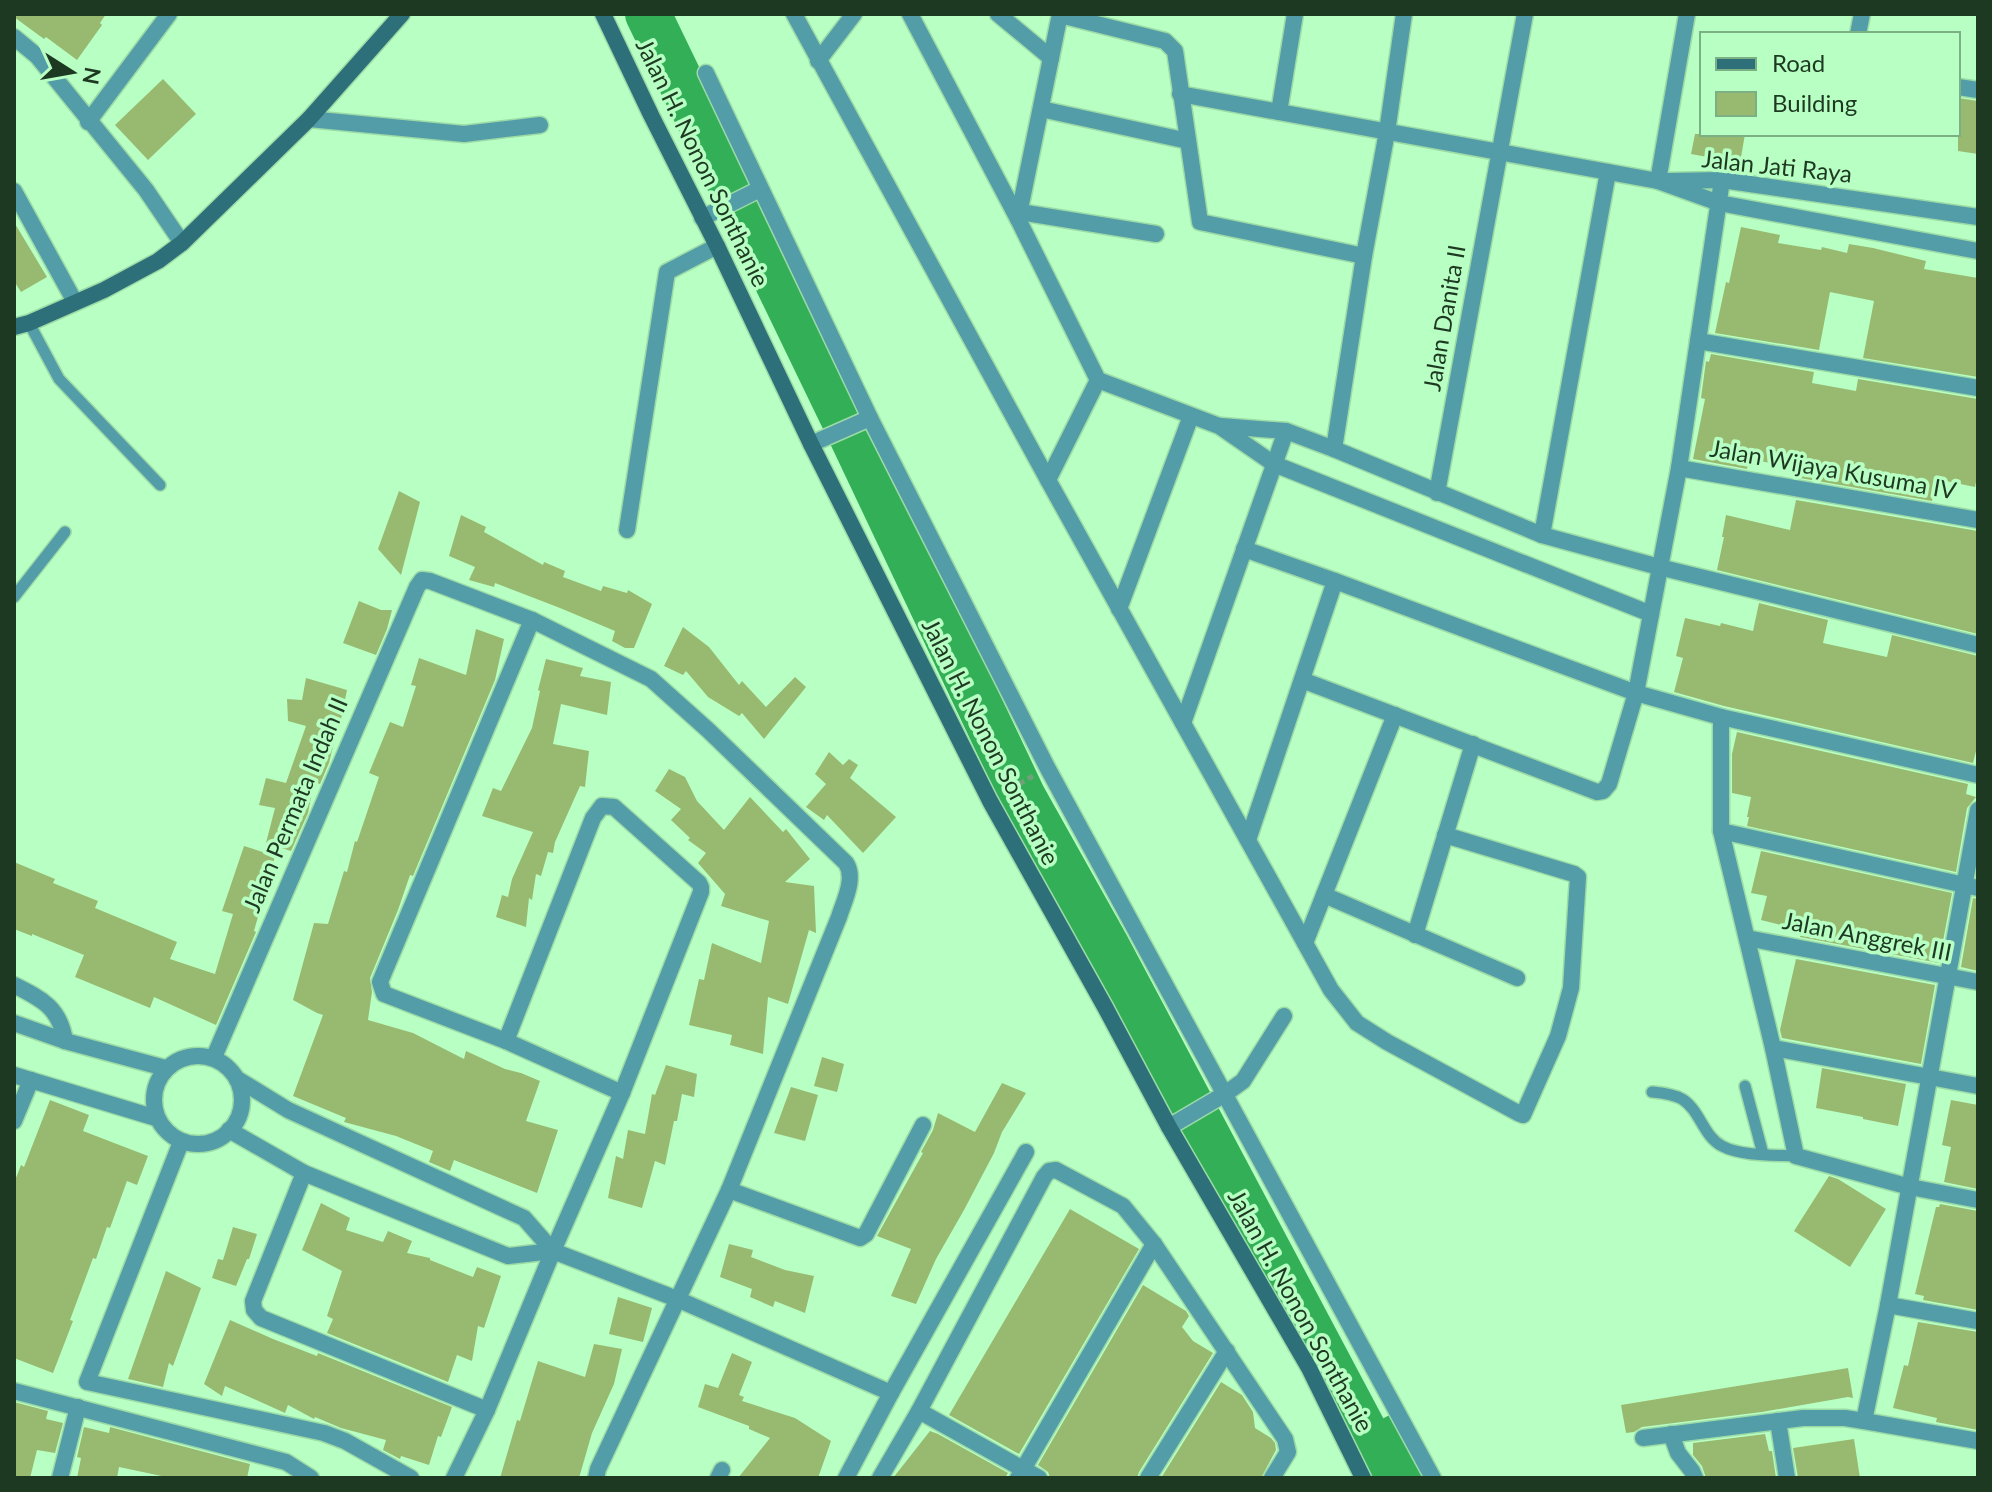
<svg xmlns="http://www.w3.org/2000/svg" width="1992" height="1492" viewBox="0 0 1992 1492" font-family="Lato,sans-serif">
	<rect width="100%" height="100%" fill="#b8ffc3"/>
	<!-- water -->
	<polygon fill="#33b057" points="1397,1411 1433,1478 1363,1478 1343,1440"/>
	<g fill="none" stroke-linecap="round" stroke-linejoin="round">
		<!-- river -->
		<polyline stroke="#33b057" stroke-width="46" points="648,14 850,432 1023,797 1107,947 1389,1478"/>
	</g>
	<!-- building -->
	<g fill="#98ba70">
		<polygon points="14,14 106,14 100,23 102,25 77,60 46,37 44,39 14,17"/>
		<polygon points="163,79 196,114 148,160 115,125"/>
		<polygon points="1958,98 1978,101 1978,154 1958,151"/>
		<polygon points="1695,134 1745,134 1740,163 1691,154"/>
		<polygon points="14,222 47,277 21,292 14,281"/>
		<polygon points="1741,227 1780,235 1778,243 1821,250 1822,247 1847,253 1849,244 1873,248 1926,261 1924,269 1978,278 1978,377 1863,358 1874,301 1830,292 1819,350 1715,333 1726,282 1729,283"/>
		<polygon points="1711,354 1814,372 1812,383 1856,391 1858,379 1978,399 1978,472 1975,487 1936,479 1932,501 1800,478 1802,469 1749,459 1747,469 1693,459 1705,399 1701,398 1706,361 1709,362"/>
		<polygon points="399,491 420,502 401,575 378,549"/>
		<polygon points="1796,500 1978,531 1978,634 1717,570 1724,537 1722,537 1726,515 1790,530"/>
		<polygon points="461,515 486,527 484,532 543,565 544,562 565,571 563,577 601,591 603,586 627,593 628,590 652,604 634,648 625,648 612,641 615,631 560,608 495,583 494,587 469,580 475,567 449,556"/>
		<polygon points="359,601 381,610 392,610 387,629 376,655 343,643"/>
		<polygon points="1759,603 1828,620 1823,643 1887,657 1892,635 1978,656 1978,743 1973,763 1724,706 1674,692 1683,658 1676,656 1685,618 1720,626 1721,623 1753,631"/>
		<polygon points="683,627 709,647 739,685 742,681 766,707 795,677 806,687 764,739 742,713 739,716 708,697 686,671 683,675 664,666"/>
		<polygon points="476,629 504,639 495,680 413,876 410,875 398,910 370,978 372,992 368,1020 413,1033 464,1059 466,1051 505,1069 521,1073 540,1081 526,1121 558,1130 537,1193 454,1160 450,1171 429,1162 433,1151 396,1136 344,1122 346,1118 293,1096 323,1015 317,1013 293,1000 314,923 328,924 344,871 347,872 355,841 357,842 379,777 369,773 390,722 403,727 416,686 411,685 419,658 466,675"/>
		<polygon points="546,659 583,668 580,676 611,682 607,715 561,704 553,744 589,751 585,787 580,786 555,842 553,853 548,852 541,876 536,874 532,900 529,898 526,927 496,917 502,895 508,897 512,879 533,832 482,816 493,788 501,791 532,728 540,691 538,690"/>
		<polygon points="306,678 347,690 338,734 336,734 329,763 320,784 314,782 308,813 291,851 266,843 275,808 259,805 266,778 286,783 306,726 288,721 287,699 302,700"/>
		<polygon points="1737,732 1968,784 1966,794 1976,797 1967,808 1956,872 1747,826 1749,817 1747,817 1751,797 1732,793 1732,754"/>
		<polygon points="829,752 843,765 849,759 858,765 850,778 896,817 863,853 827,815 824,820 806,807 826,784 815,774"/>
		<polygon points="669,769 685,777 697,801 724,830 750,797 783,832 786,829 810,859 785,882 814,886 816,933 809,930 788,1004 768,997 763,1054 730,1045 732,1035 689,1025 699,979 704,980 712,943 761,963 769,921 721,906 725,894 698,863 706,853 688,840 690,838 671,820 681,809 655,791"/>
		<polygon points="244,846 275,856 254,931 256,932 216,1025 154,997 150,1008 75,977 84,955 32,934 32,936 14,929 14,862 55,879 53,883 98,901 95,908 177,942 170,959 215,974 233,914 222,911"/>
		<polygon points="1761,851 1952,893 1939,963 1800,937 1802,930 1761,920 1767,896 1751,893"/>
		<polygon points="1973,898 1978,899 1978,971 1961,967"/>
		<polygon points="1796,959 1935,985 1921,1064 1782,1038 1780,1030"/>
		<polygon points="822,1057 844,1064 837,1092 814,1086"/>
		<polygon points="666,1065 697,1074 694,1097 682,1094 677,1121 674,1121 665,1165 655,1161 642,1208 608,1198 616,1156 623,1159 628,1130 645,1134 652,1094 655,1095"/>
		<polygon points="1822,1068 1906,1084 1898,1126 1863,1119 1863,1117 1816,1108"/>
		<polygon points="1002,1083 1026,1093 1002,1132 994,1153 964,1210 936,1259 916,1304 891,1296 911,1249 877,1236 923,1153 921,1152 933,1130 938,1113 975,1132"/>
		<polygon points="791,1087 818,1095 805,1141 774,1133"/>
		<polygon points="50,1100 89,1115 83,1131 148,1156 137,1185 127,1181 110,1228 107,1227 96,1259 93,1258 70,1320 73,1321 53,1373 14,1358 14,1183 21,1165 24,1167"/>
		<polygon points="1951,1100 1978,1105 1978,1189 1944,1182 1951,1147 1942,1145"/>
		<polygon points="1829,1176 1838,1179 1886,1209 1850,1267 1794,1231"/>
		<polygon points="321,1203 350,1218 346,1230 383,1242 388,1231 412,1241 407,1253 430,1258 430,1260 473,1277 477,1267 501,1276 484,1328 478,1326 472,1361 457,1355 448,1382 327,1333 333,1319 327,1316 342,1271 302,1250"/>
		<polygon points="1940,1204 1978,1211 1978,1310 1923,1300 1924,1296 1915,1294 1936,1207 1939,1207"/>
		<polygon points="1070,1209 1139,1249 1019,1454 949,1415"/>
		<polygon points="233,1227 257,1234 249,1259 247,1259 236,1286 212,1278 218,1259 223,1260"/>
		<polygon points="729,1244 753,1250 751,1257 785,1270 814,1276 805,1313 775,1301 773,1307 750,1297 752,1289 720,1277"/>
		<polygon points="166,1271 201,1288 173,1366 169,1363 163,1387 128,1379"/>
		<polygon points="1143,1285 1186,1311 1189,1316 1182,1327 1193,1341 1213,1353 1139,1472 1137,1478 1050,1478 1048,1472 1038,1465"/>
		<polygon points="618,1297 652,1308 643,1342 609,1334"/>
		<polygon points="230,1320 273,1339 317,1356 318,1353 452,1407 441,1437 438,1436 429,1465 401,1456 400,1459 383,1450 386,1440 341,1428 315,1417 314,1419 288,1405 285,1413 225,1386 222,1396 204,1384"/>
		<polygon points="1918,1322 1978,1332 1978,1430 1936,1422 1937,1418 1893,1408 1904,1365 1908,1366"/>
		<polygon points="594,1344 622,1349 614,1384 592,1433 579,1478 500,1478 517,1420 520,1421 538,1361 585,1377"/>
		<polygon points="732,1353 752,1362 739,1395 744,1397 742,1401 795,1418 831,1441 818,1478 738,1478 770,1438 749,1429 749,1426 698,1407 705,1384 718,1388"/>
		<polygon points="1848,1368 1853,1398 1848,1397 1762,1412 1642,1427 1634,1432 1626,1433 1621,1405"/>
		<polygon points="1221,1382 1242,1395 1253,1412 1255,1428 1271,1438 1275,1443 1276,1450 1261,1478 1161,1478"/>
		<polygon points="14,1402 48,1411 46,1419 63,1423 55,1453 37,1450 30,1478 14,1478"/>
		<polygon points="84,1427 109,1433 110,1427 250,1464 247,1478 171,1478 119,1467 117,1478 77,1478 81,1458 77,1457"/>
		<polygon points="930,1431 938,1434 1008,1473 1005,1478 893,1478"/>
		<polygon points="1765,1434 1769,1451 1772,1451 1776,1478 1706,1478 1702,1466 1693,1455 1693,1443"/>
		<polygon points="1854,1439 1860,1478 1798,1478 1793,1448"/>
	</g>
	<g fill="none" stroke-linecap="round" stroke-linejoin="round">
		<defs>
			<g id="lane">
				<polyline points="29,323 59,379 160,485"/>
				<polyline points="14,597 65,532"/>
				<polyline points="1745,1086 1763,1154"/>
				<path d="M1652 1092C1662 1093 1673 1094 1682 1099 1700 1110 1703 1136 1722 1146 1740 1156 1775 1155 1796 1156"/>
			</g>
			<g id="street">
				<polyline points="794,14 1048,480 1331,990 1357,1023 1387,1042 1518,1113 1523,1115 1558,1036 1571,988 1578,877 1574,874 1445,835"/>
				<polyline points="910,14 1018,219 1098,380 1219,426 1274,464 1651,614"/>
				<polyline points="998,14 1051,58"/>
				<polyline points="1060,15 1165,41 1175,51 1200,222 1364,256"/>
				<polyline points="1858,34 1862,14"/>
				<polyline points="14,37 37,56 146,190 182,243"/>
				<polyline points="818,61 854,14"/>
				<polyline points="706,73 870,418 1047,767 1433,1478"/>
				<polyline points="1958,87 1978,90"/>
				<polyline points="1180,94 1658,181 1719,203 1978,251"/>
				<polyline points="1041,109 1188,141"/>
				<polyline points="1279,112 1295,14"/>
				<polyline points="309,119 464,134 540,125"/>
				<polyline points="88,122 169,14"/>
				<polyline points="1658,181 1687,14"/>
				<polyline points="1668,181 1722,180 1978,217"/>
				<polyline points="14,191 75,302"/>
				<polyline points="1020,212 1156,234"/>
				<polyline points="702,218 760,189"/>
				<polyline points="1018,219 1060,14"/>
				<polyline points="1698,341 1978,388"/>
				<polyline points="1221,426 1286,431 1334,449 1542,535 1659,567 1978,645"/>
				<polyline points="811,444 870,418"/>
				<polyline points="1334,449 1364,256 1387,132 1404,14"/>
				<polyline points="1679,468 1978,520"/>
				<polyline points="1048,480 1098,380"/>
				<polyline points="1437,493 1525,14"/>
				<polyline points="627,530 667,272 717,246"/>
				<polyline points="1542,535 1608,172"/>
				<polyline points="1244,549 1335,581 1636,693 1721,717 1978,775"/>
				<polyline points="1119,609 1191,416"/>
				<polyline points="532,620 380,982 384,994 506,1041 622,1093"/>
				<polyline points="1302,680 1597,792 1603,791 1609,784 1636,693 1679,468 1722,180"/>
				<polyline points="1721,717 1721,831 1773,1048 1796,1156 1910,1187 1978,1200"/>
				<polyline points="1183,723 1286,431"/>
				<polyline points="1721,831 1978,888"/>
				<polyline points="1248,840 1335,581"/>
				<polyline points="1324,895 1517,978"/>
				<polyline points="1415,935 1473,744"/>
				<polyline points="1747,938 1978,982"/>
				<polyline points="1305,943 1395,715"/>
				<path d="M14 985C42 999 60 1008 65 1041"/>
				<polyline points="14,1023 65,1041 165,1068"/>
				<polyline points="1773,1048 1978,1086"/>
				<circle cx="198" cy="1100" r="44"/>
				<path d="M214 1057 417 587 422 580 430 581 532 620 651 679 708 730 846 863C856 878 844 901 839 917L729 1190 598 1469 596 1478"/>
				<polyline points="14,1075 156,1118"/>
				<polyline points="239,1080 288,1110 524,1218 553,1251 677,1299 891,1393"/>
				<polyline points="14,1121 31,1080"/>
				<polyline points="1169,1127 1225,1094 1243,1081 1284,1016"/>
				<polyline points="229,1130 304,1173 508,1256 553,1251"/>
				<polyline points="181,1142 87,1382 324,1433 345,1441 411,1478"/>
				<polyline points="304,1173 253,1301 254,1310 261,1318 487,1410"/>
				<polyline points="729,1190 860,1238 866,1234 923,1125"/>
				<polyline points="1888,1305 1978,1321"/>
				<polyline points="14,1391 286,1462 311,1478"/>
				<polyline points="919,1411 1039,1478"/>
				<polyline points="1778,1421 1787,1478"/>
				<polyline points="1864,1421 1888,1305 1978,810"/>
				<polyline points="1671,1434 1678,1453 1692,1471 1695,1478"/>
				<polyline points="1643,1438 1803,1418 1845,1418 1864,1421 1978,1441"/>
				<polyline points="60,1478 78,1407"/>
				<polyline points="454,1478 487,1410 553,1251 622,1093 701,892 701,887 699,883 614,807 602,806 593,818 506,1041"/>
				<polyline points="718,1478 722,1470"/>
				<polyline points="846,1478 891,1393 1026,1152"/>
				<polyline points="880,1478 919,1411 1044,1177 1049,1171 1056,1170 1123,1206 1154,1244 1285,1439 1288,1452 1272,1478"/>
				<polyline points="1018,1478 1154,1244"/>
				<polyline points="1148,1478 1227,1351"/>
			</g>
			<g id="secondary">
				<polyline points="603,14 651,115 717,246 811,444 990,801 1105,1007 1169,1127 1309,1368 1363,1478"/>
				<polyline points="14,327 29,323 104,290 158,261 182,243 309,119 402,14"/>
			</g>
		</defs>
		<!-- lane casing -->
		<use href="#lane" stroke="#9cdba6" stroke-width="14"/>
		<!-- street casing -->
		<use href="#street" stroke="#9cdba6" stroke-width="19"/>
		<!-- secondary casing -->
		<use href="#secondary" stroke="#9cdba6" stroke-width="19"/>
		<!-- path -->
		<polyline stroke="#6ea177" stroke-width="5" stroke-dasharray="8 4" stroke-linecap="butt" points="1007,791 1033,776"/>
		<!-- lane -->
		<use href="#lane" stroke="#539da9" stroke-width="11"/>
		<!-- street -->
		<use href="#street" stroke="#539da9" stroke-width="16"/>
		<!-- secondary -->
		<use href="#secondary" stroke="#2e707a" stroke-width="16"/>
	</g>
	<g text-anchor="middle" stroke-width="7" stroke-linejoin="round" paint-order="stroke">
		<!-- street labels -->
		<g font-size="24" fill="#1d3922" stroke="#b8ffc3">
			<text transform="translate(702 163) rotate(64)" y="8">Jalan H. Nonon Sonthanie</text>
			<text transform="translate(1777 167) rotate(6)" y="8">Jalan Jati Raya</text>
			<text transform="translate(1445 318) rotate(-80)" y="8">Jalan Danita II</text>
			<text transform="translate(1833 470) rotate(10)" y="8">Jalan Wijaya Kusuma IV</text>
			<text transform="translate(990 742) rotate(63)" y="8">Jalan H. Nonon Sonthanie</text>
			<text transform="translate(296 805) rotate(-67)" y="8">Jalan Permata Indah II</text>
			<text transform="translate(1867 937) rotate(11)" y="8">Jalan Anggrek III</text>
			<text transform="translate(1300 1311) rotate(61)" y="8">Jalan H. Nonon Sonthanie</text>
		</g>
	</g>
	<!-- border -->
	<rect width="1992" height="1492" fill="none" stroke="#1d3922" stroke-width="32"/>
	<!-- legend -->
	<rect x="1700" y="32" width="260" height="104" fill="#b8ffc3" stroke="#7ab083" stroke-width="2"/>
	<rect x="1716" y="58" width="40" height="12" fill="#2e707a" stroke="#7ab083" stroke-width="2"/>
	<text x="1772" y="72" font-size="24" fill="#1d3922">Road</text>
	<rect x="1716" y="92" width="40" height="24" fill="#98ba70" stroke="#7ab083" stroke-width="2"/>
	<text x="1772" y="112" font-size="24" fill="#1d3922">Building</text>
	<!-- north arrow -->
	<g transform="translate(72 72) rotate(101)" stroke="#b8ffc3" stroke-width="6" paint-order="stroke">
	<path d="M0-6L14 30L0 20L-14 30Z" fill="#1d3922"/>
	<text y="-12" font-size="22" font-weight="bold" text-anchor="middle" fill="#1d3922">N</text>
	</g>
</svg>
